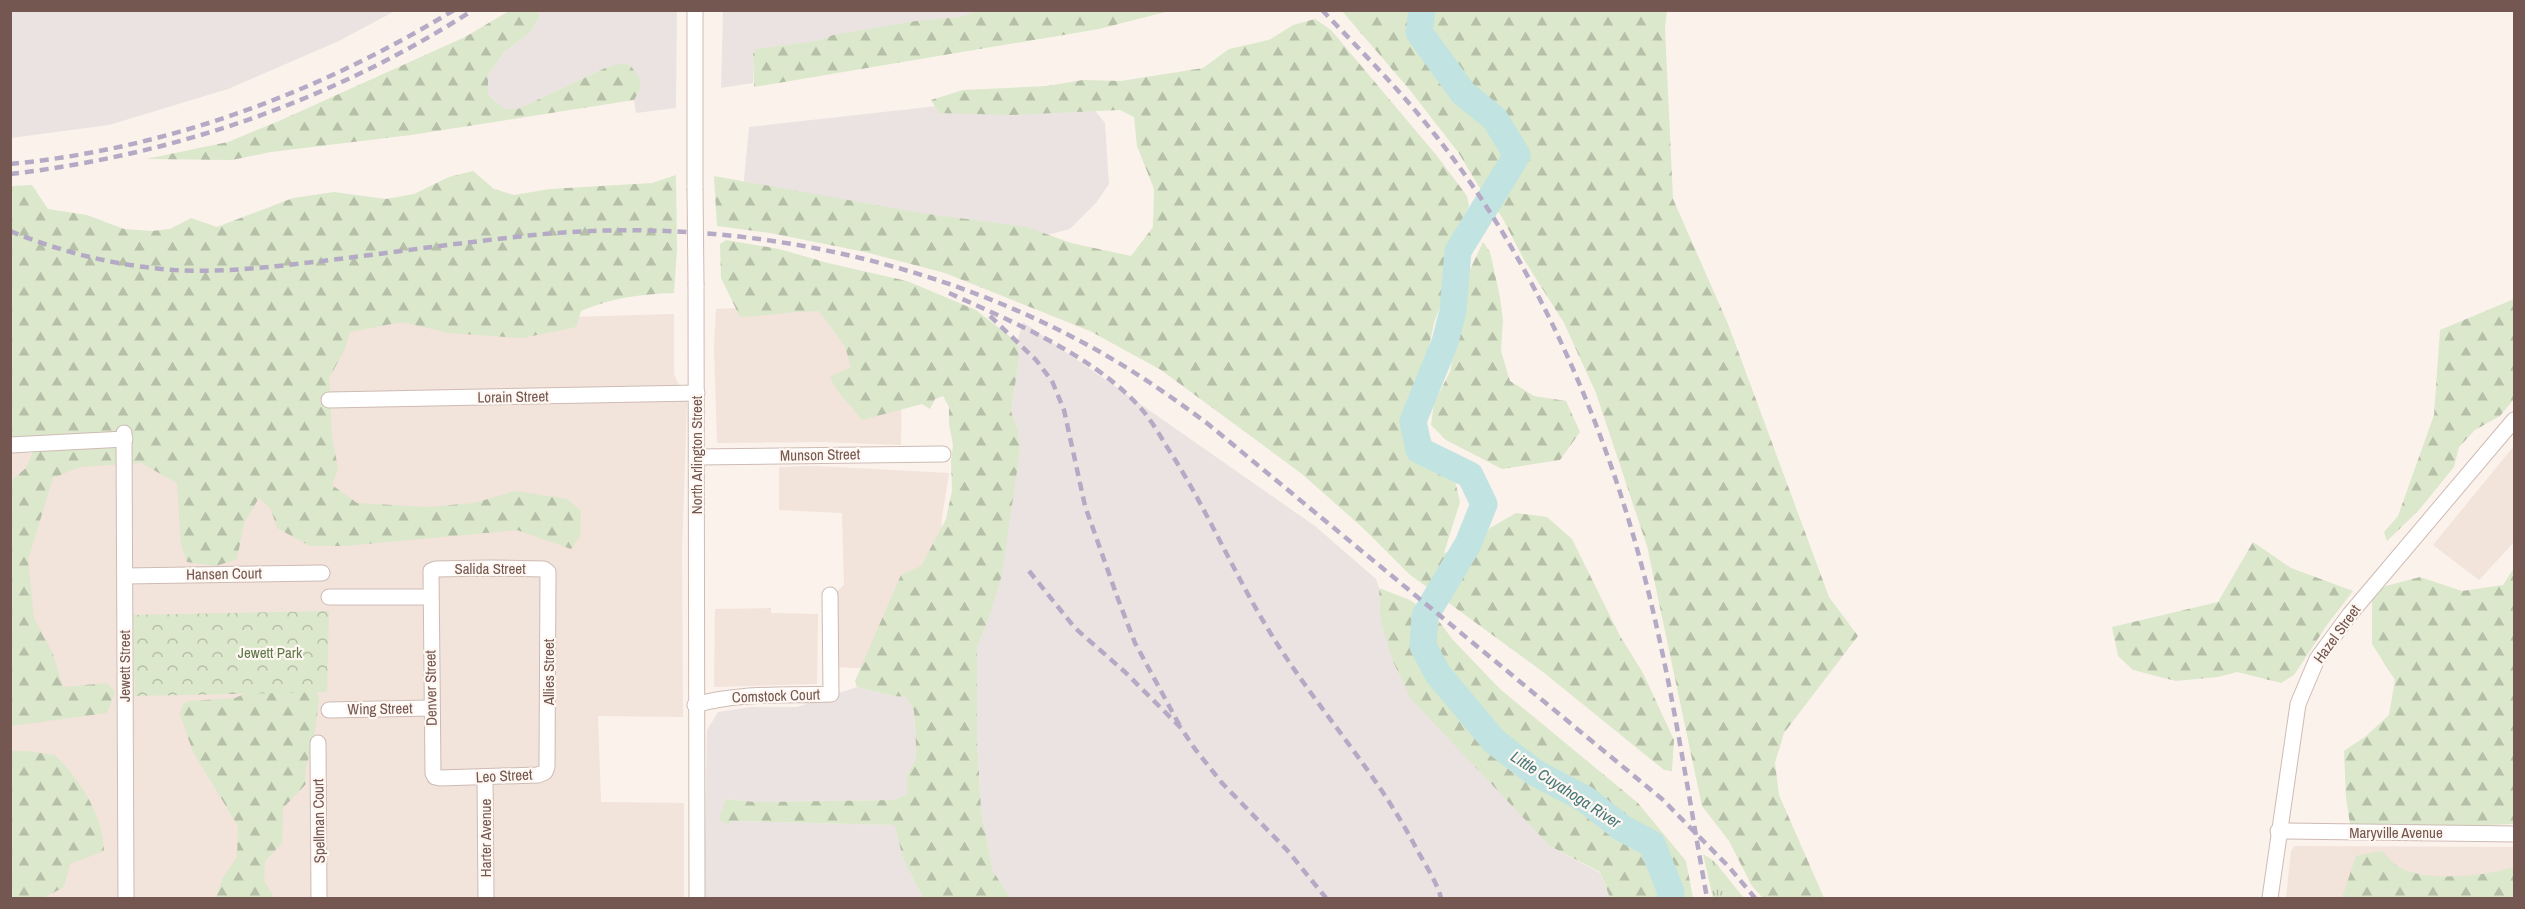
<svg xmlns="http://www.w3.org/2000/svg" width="2525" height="909" viewBox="0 0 2525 909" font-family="'Archivo Narrow',sans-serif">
	<defs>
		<pattern id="grass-tufts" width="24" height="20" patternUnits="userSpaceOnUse" patternTransform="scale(1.5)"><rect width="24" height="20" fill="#dbe8cb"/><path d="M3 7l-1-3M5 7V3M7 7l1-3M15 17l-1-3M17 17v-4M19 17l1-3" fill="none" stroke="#b6bfa7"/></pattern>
		<pattern id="forest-firs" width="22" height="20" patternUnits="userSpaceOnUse" patternTransform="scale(1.5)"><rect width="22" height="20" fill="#dbe8cb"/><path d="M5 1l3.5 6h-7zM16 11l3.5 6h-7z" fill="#b6bfa7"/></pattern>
		<pattern id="park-crowns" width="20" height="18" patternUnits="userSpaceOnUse" patternTransform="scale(1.5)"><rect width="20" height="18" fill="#dbe8cb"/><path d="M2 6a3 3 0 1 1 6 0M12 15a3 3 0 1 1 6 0" fill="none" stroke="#b6bfa7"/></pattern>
	</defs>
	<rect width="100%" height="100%" fill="#fbf2ec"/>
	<!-- residential -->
	<g fill="#f2e3db">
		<polygon points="784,306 826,309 902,336 901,445 823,442 717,443 714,348 716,309"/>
		<polygon points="674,314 674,374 687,403 682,552 683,717 598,716 601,802 684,803 684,898 11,898 10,453 108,453 324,324"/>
		<polygon points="2514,446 2514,542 2479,580 2433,545"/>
		<polygon points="816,466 949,473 942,518 940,555 909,671 836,667 835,593 844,585 842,513 779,510 779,467"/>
		<polygon points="771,608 771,613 818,614 817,684 714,687 715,609"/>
		<polygon points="2295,846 2514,847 2514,898 2286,898 2291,851"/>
	</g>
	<!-- industrial -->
	<g fill="#ebe3e1">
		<polygon points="10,11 11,10 395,11 339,41 228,89 109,125 11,138"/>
		<polygon points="535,11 677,11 676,108 636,113 634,100 641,88 605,68 518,109 505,109 488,95 488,76 504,52 530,33 540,15"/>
		<polygon points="723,11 1062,11 753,54 753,83 721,88"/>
		<polygon points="1064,92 1083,96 1105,123 1109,184 1096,203 1070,229 1028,240 743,190 749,127"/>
		<polygon points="1023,322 1315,526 1376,579 1379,588 1380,618 1550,846 1600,873 1610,898 1010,898 993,871 981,809 977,739 977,648 990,615 1004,550 1020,450 1018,431 1011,411 1019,359 1017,342"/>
		<polygon points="857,687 893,696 907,697 914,711 916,745 915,761 907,775 907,794 894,800 755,802 726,799 729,825 729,821 896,825 903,859 923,898 704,898 707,730 718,712 752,707 797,707"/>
	</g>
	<!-- grass -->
	<polygon fill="url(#grass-tufts)" points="1703,854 1714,861 1744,898 1713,898"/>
	<!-- forest -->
	<g fill="url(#forest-firs)">
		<polygon points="509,11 535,11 540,15 530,33 504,52 488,76 488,95 505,109 518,109 605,68 619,64 630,65 639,77 641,88 634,100 411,135 271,152 232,160 146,159 228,142 279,121 465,37"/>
		<polygon points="979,11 1169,11 1099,29 754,87 753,54 756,49 818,41 833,35 916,21 960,17"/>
		<polygon points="1342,11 1667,11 1665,28 1673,199 1728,324 1829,597 1858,636 1784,733 1775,763 1779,795 1824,898 1763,898 1752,886 1729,841 1702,806 1647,546 1596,393 1564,323 1523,258 1502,217 1481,190 1458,152 1409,89"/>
		<polygon points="1315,19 1331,30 1437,156 1467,196 1469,206 1457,229 1452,246 1445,293 1434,323 1416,405 1443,467 1455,481 1460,502 1444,553 1477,545 1490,528 1516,513 1547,517 1572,539 1620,636 1643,673 1674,740 1672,771 1664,770 1543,672 1409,574 1364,529 1302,474 1161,370 1090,331 945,273 865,252 770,233 717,226 714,176 920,213 1027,227 1071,243 1131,256 1153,227 1154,189 1137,146 1134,117 1120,110 1010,115 939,113 931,100 963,90 1047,86 1083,80 1121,81 1203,68 1229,49 1269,40 1293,25"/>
		<path d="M473 171 494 189 514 195 550 189 652 183 676 175 677 249 674 293C640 294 612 298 581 311L576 327 522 338 449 333 402 322 350 332 344 351 329 378 332 436 338 469 332 485 357 503 427 507 474 503 516 491 567 499 581 511 580 536 571 549 517 530 345 546H310L277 528 271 509 259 498 244 523 237 559 216 566 187 562 181 544 177 483 141 463 80 467 53 478 28 560 34 618 53 654 63 687 107 683 115 692 107 713 11 726V481L26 468 34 450 11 440V186L32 185 48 209 87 215 124 229 152 231 170 229 191 218 217 227 293 198 334 192 386 199 414 194 449 177Z"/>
		<path d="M726 240 779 249 828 263 907 281 976 310 1017 342 1019 359 1011 411 1018 431 1020 450 1002 574 990 615 977 648V739L981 809 993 871 1010 898H923L903 859 895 825 730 821 729 826 719 819 726 799 755 802 894 800 907 794V775L915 761 916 745 914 711 906 697 893 696 857 687 855 681 901 575 921 566 946 519 952 491 951 461 953 445 949 424V407L943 396 935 399 930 409 922 404 862 420C851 405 837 394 830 377L851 367 845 346 819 311C792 311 767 316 740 317L721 278 720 244Z"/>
		<polygon points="1483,242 1490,252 1500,297 1503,320 1501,351 1510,381 1534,396 1566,401 1580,432 1560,460 1502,469 1446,440 1431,425 1434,403 1450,372 1468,274"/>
		<polygon points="2514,299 2514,399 2500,416 2475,430 2459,447 2454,467 2419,510 2387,541 2384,532 2398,516 2434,415 2440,330"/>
		<polygon points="2253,542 2291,568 2353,591 2327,625 2294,675 2281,683 2237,672 2218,677 2176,681 2133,670 2118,656 2112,627 2218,602"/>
		<polygon points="2514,568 2514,824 2397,829 2350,824 2346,798 2344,751 2366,736 2389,715 2395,680 2372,644 2372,596 2386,586 2420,577 2462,591 2503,585"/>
		<polygon points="1379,588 1410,600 1438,620 1453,640 1500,689 1638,803 1686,861 1693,898 1610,898 1600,872 1550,846 1411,699 1392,659 1380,618"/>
		<path d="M306 685 319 696C318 714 315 733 311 750 307 765 304 768 306 784L283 808 282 843 265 861 264 880 274 898H216L222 879 237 857 238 826 193 752 180 714 183 704 190 701 235 698 258 688Z"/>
		<path d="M10 751H27L55 755C80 780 103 815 104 851L70 864 64 887 43 898H11Z"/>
		<path d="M2382 851C2387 856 2393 864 2399 867 2426 883 2486 876 2514 867V898H2342L2356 856Z"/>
	</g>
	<!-- park -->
	<polygon fill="url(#park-crowns)" points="329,611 327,692 135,696 133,615"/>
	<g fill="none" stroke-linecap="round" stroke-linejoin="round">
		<!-- river -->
		<polyline stroke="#c1e3e2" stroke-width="27" points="1422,10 1419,32 1463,93 1495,119 1517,155 1458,251 1453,311 1445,342 1413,421 1419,450 1470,475 1484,504 1468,544 1425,616 1423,646 1438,674 1494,741 1534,772 1585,799 1622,828 1652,844 1671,892 1670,898"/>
		<defs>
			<g id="minor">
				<polyline points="695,10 695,188"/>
				<polyline points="696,285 697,898"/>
				<polyline points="329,400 697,393"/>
				<polyline points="124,433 126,898"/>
				<polyline points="10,445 125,439"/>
				<polyline points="697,457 943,454"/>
				<polygon points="490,568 544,569 548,572 547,767 545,772 538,775 440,778 435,777 433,773 431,571 436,569"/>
				<polyline points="125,576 322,573"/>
				<polyline points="329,597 430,597"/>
				<path d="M695 705C739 692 785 696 831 694L830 595"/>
				<polyline points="329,710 431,708"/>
				<polyline points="318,743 319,898"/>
				<polyline points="485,777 486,898"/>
				<polyline points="2278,831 2514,834"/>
				<polyline points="2270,898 2298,704 2317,659 2350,614 2514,420"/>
			</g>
		</defs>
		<!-- minor casing -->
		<use href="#minor" stroke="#cebbb4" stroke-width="17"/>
		<!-- minor -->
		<use href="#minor" stroke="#fff" stroke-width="15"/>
		<!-- rail -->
		<g stroke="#b4aac5" stroke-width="4.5" stroke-dasharray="9 6" stroke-linecap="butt">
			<path d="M1322 10C1361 51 1401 91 1436 136 1533 259 1602 416 1642 567 1671 676 1687 788 1707 898"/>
			<path d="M10 164C168 149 320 92 454 10"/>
			<path d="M10 174C175 155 334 100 473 10"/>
			<path d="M10 231C63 253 118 266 174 270 226 273 279 266 331 260 395 252 459 243 524 236 713 215 914 252 1082 342 1127 366 1168 394 1208 424L1662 799 1729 867 1755 898"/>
			<path d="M949 293C1011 321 1088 353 1136 403 1148 415 1158 432 1167 447 1205 505 1232 570 1268 629 1313 704 1374 768 1415 846 1424 863 1436 880 1441 898"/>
			<polyline points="990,316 1036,360 1052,381 1064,410 1085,506 1118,599 1135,643 1181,728"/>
			<polyline points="1029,571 1075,628 1125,672 1181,728 1195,749 1222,783 1287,850 1326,898"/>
		</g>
		<defs>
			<polyline id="minor-bridge" points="695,188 696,285"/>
		</defs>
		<!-- minor-bridge casing -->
		<use href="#minor-bridge" stroke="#cebbb4" stroke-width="17" stroke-linecap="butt"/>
		<!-- minor-bridge -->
		<use href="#minor-bridge" stroke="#fff" stroke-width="15"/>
	</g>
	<g text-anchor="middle" stroke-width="4.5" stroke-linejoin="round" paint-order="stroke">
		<!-- street labels -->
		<g font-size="15" fill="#745750" stroke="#fef7f2">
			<text transform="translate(513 397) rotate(-1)" y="5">Lorain Street</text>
			<text transform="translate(697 455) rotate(-90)" y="5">North Arlington Street</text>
			<text transform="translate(820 455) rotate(-1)" y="5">Munson Street</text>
			<text x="490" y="574">Salida Street</text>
			<text transform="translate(224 574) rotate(-1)" y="5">Hansen Court</text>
			<text transform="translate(2337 634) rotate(-54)" y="5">Hazel Street</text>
			<text transform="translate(125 666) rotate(-90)" y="5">Jewett Street</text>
			<text transform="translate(549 672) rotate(-90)" y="5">Allies Street</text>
			<text transform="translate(431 688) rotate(-91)" y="5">Denver Street</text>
			<text transform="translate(776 696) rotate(-2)" y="5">Comstock Court</text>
			<text transform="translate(380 709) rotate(-1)" y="5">Wing Street</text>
			<text transform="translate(504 776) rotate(-3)" y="5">Leo Street</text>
			<text transform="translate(319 821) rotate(-91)" y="5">Spellman Court</text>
			<text x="2396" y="838">Maryville Avenue</text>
			<text transform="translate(486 838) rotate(-90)" y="5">Harter Avenue</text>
		</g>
		<!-- park labels -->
		<g font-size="15" fill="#5f784a" stroke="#fef7f2">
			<text x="270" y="658">Jewett Park</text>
		</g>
		<!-- water labels -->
		<g font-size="16" font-style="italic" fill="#467776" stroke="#fef7f2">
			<text transform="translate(1566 789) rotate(33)" y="6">Little Cuyahoga River</text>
		</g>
	</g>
	<!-- border -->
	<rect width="2525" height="909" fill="none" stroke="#745750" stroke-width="24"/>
</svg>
